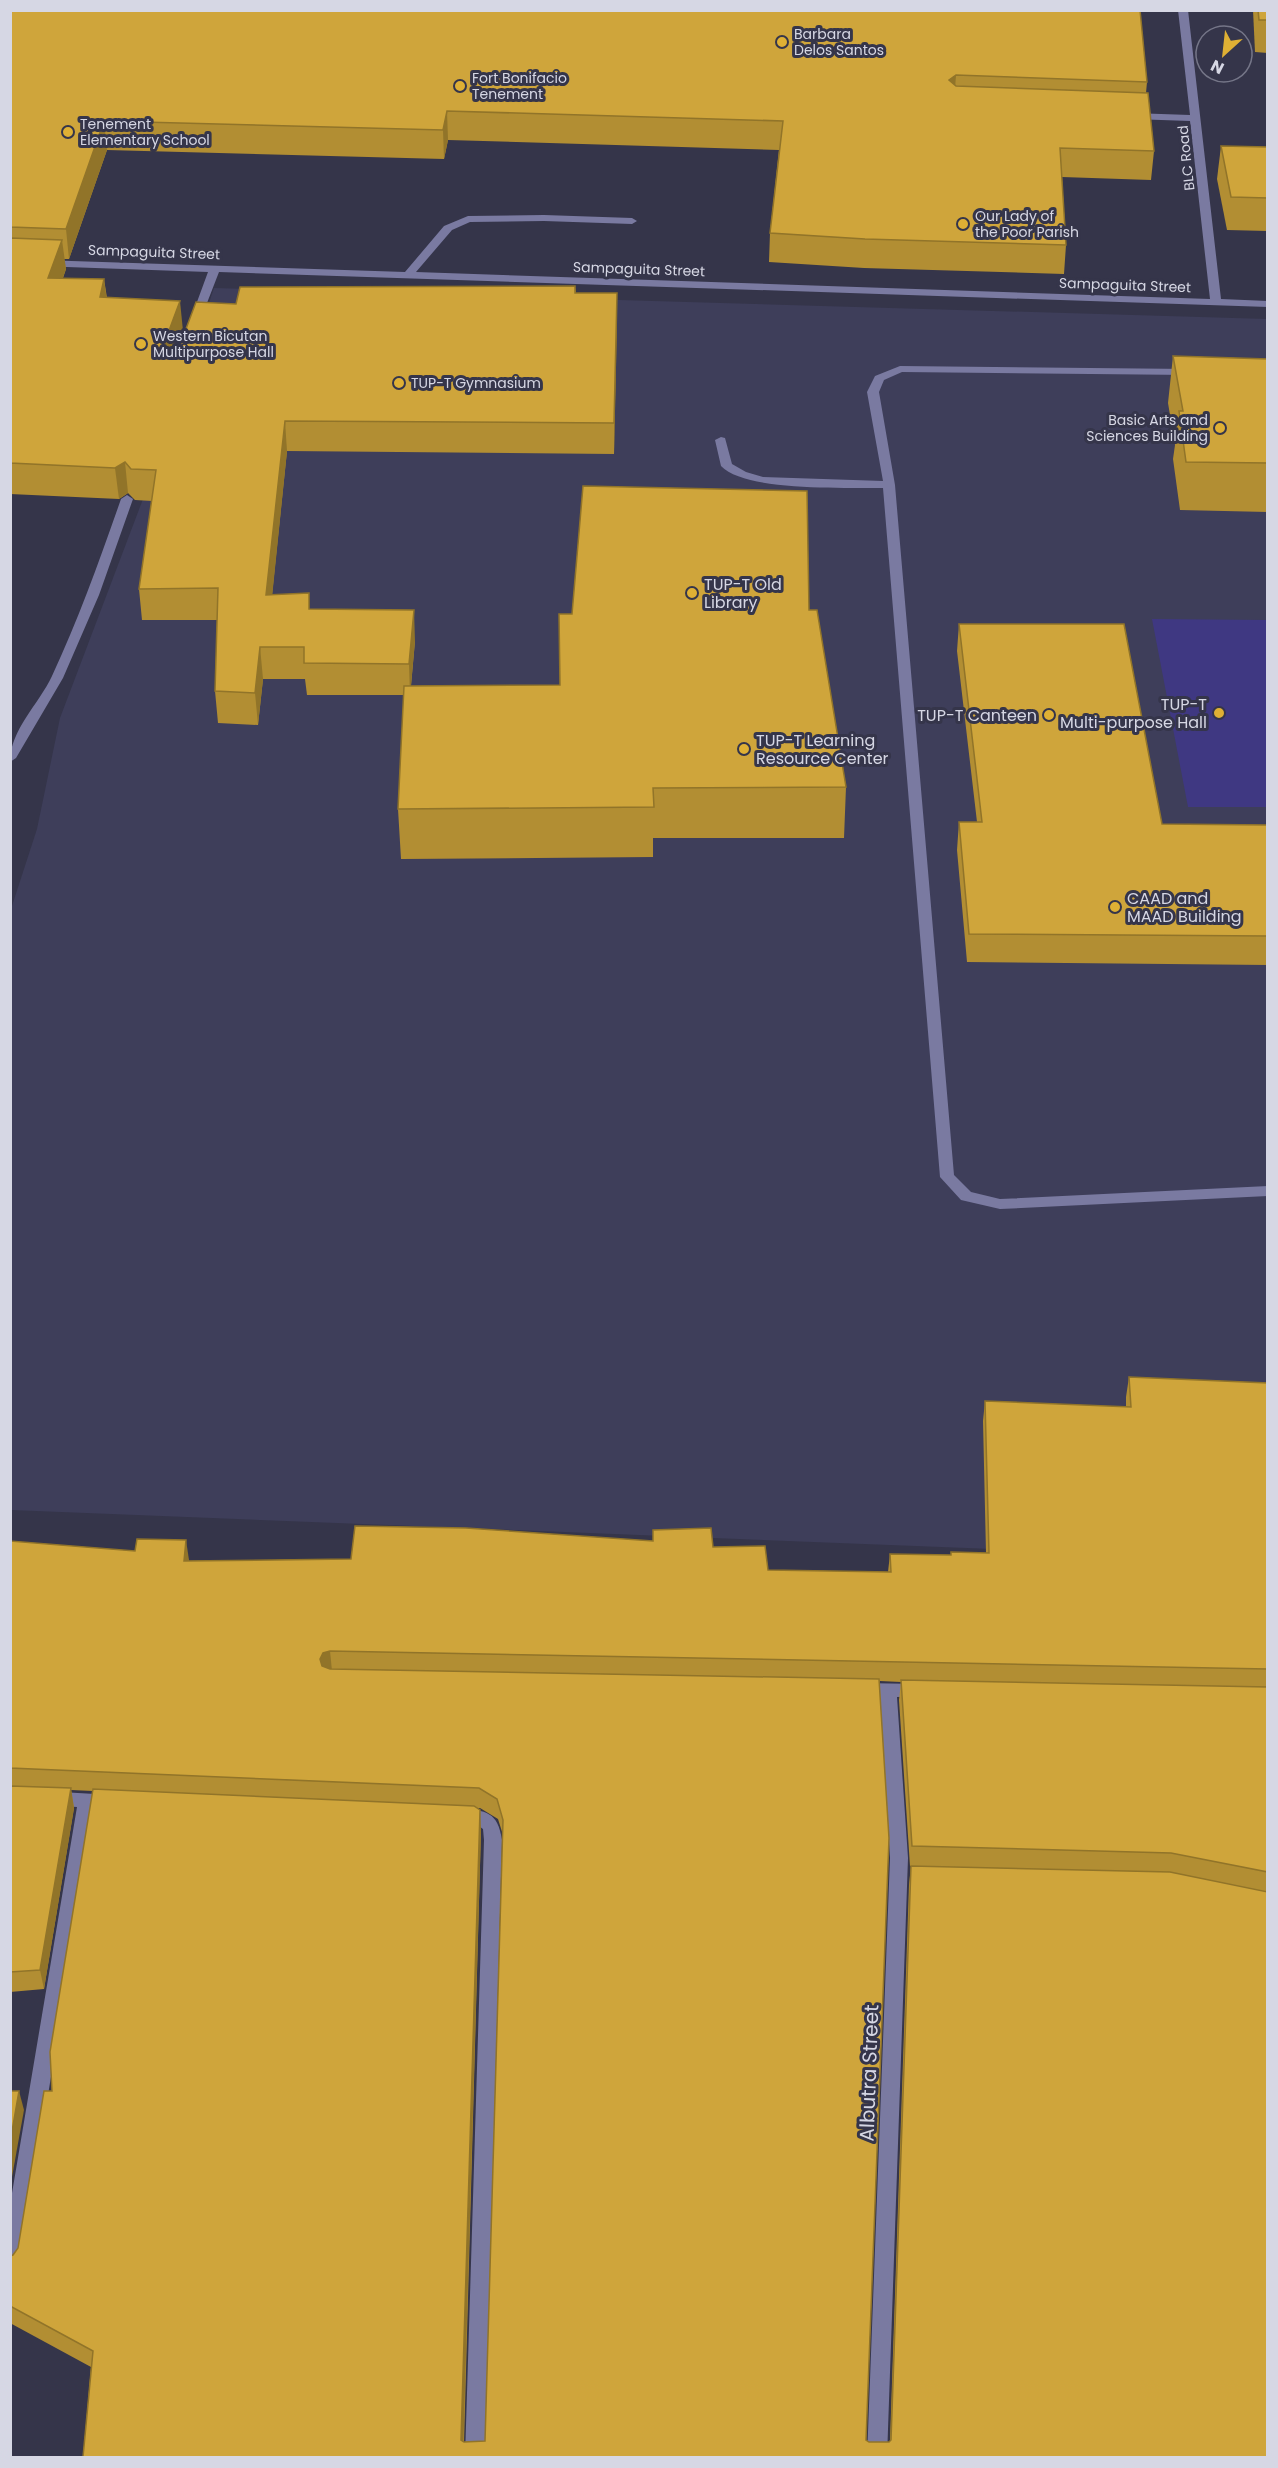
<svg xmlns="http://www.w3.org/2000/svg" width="1278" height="2468" viewBox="0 0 1278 2468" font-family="Poppins,sans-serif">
	<rect width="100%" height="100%" fill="#35354a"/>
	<!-- built -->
	<polygon fill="#3e3e5a" points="214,288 1267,319 1267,1560 11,1510 11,909 37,829 60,718 143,499"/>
	<!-- green -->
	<polygon fill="#3f3882" points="1152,619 1267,620 1267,807 1188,807"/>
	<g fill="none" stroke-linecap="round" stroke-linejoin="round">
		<!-- minor -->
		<g fill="#7a7aa1" fill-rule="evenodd">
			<polygon points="1178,10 1188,10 1221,299 1268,301 1268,307 219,272 200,321 195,324 190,321 208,272 10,265 10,259 405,272 444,226 468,216 544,215 632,218 637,221 632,224 544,221 470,222 452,230 416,272 1210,299 1190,121 1132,119 1127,116 1132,113 1190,115"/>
			<path d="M900 366 1190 369 1196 372 1190 375 902 372 884 380 879 392 895 485 954 1175 971 1192 1000 1199 1268 1186V1196L1000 1209 961 1200 940 1177 883 488C846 487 746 492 721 466L715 440 721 437 725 438 732 464 746 472 763 477 883 481 867 392 875 376Z"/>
			<path d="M127 495 133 499 99 595 63 678 16 758 10 762C10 730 39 704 52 676 79 618 100 559 121 499Z"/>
			<polygon points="860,1683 920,1684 926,1686 929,1691 926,1696 897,1697 908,1858 887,2458 867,2458 890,1858 880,1697 854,1695 851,1690 854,1685"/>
			<polygon points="10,1789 112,1795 118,1797 121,1802 118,1807 112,1809 95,1808 20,2266 17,2272 10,2275 10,2205 77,1807 10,1803"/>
			<path d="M460 1809C486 1810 498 1812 502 1840L485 2458H465L484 1840 483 1829 476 1824 454 1821 451 1816 454 1811Z"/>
		</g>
	</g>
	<!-- wall -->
	<g fill="#b28e33" fill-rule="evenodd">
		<polygon points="10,10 1147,82 1146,93 1154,151 1151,180 1062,177 1066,245 1064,274 864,268 769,262 770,233 779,150 448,140 444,159 107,150 69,259 64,259 66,269 63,278 104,279 107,298 183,331 174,355 236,304 575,286 576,293 617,293 614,454 287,451 272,595 310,609 415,641 411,686 560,685 809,610 846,787 844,838 653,838 653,857 401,859 398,809 404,695 307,695 305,679 263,679 258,725 218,723 215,691 217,620 142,620 139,589 152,501 135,500 128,493 119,499 10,494"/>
		<polygon points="1253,10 1268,10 1268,53 1255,52"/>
		<polygon points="1221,146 1268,147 1268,231 1227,230 1217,179"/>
		<polygon points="1173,356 1268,359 1268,512 1180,510 1173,459 1175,445 1168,403"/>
		<polygon points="959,624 1162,824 1268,825 1268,965 967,962 957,850 959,822 977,822 957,651"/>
		<path d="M1129 1377 1268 1383V2457H83L91 2367 10 2323V2256L13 2255 18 2248 52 2091 93 1791 71 1790 74 1808 44 1989 10 1992V1541L189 1561 351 1559 653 1541V1530L713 1547 768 1570 888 1572 890 1554 951 1555 986 1553 983 1421 985 1401 1126 1407V1397ZM880 1681 901 1682 899 1700 910 1866H911L909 1885 890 2441 889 2442H869L866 2440ZM476 1808H480L498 1819 503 1835 485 2441 464 2442 481 1830Z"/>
	</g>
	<!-- shaded-wall -->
	<g fill="#917429">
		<polygon points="956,75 954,104 949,80"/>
		<polygon points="447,111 448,140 444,159 443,130"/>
		<polygon points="104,121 107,150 69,259 66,229"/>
		<polygon points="62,240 66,269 52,308 48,278"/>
		<polygon points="104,279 108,309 100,297"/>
		<polygon points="617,293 617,323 614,454 614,423"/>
		<polygon points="180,301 183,331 164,382 161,352"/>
		<polygon points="285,421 287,451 269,627 266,595"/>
		<polygon points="125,462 128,493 119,499 115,468"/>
		<polygon points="414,610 415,641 410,696 409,664"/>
		<polygon points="260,647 263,679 258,725 255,693"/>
		<polygon points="186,1540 189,1560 186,1581 184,1561"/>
		<polygon points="330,1651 332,1671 322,1679 320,1659 323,1653"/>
		<polygon points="71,1788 74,1808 44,1989 40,1970"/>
		<polygon points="480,1810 481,1830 463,2457 461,2440"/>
		<polygon points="19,2091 24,2110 10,2188 10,2143"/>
	</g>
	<!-- building -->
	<g fill="#cfa53b" stroke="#917429" stroke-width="1.5">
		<polygon points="10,10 1140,10 1147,82 956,75 949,80 956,86 1148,93 1154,151 1060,148 1066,245 865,239 770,233 783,121 447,111 443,130 104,121 66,229 10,227"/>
		<polygon points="1258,10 1268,10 1268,20 1259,20"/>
		<polygon points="1221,146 1268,147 1268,198 1231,197"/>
		<polygon points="10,238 62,240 48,278 104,279 100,297 180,301 161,352 162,355 170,358 177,353 196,302 236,304 240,287 575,286 575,293 617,293 614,423 285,421 266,595 309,593 309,609 414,610 409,664 304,663 304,647 260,647 255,693 215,691 218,588 139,589 156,470 131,469 125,462 115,468 10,463"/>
		<polygon points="1173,356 1268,359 1268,463 1186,462 1179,411 1183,411"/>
		<polygon points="583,486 807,491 809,610 817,610 846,787 653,788 654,807 398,809 404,686 560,685 559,614 572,614"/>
		<polygon points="959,624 1124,624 1162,824 1268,825 1268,936 969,934 959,822 982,822"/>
		<polygon points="1129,1377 1268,1383 1268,1669 330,1651 323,1653 320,1659 322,1666 330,1669 879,1679 889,1838 866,2440 869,2442 889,2442 891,2440 911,1866 1170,1872 1268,1892 1268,2457 83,2457 93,2351 10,2306 10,2256 13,2255 18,2248 44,2091 52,2091 50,2052 93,1789 474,1806 480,1810 461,2440 464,2442 485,2441 503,1820 497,1799 479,1788 10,1768 10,1541 135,1551 137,1539 186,1540 184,1561 351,1559 355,1526 466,1528 653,1541 653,1530 711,1528 713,1547 765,1546 768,1570 891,1572 890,1554 951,1555 951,1552 989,1553 985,1401 1131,1407"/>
		<polygon points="901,1680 1268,1687 1268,1872 1171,1853 912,1846"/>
		<polygon points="10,1786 71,1788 40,1970 10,1972"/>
		<polygon points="10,2091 19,2091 10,2143"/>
	</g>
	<!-- markers -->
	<g fill="#dfb034" stroke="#35354a" stroke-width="2">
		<circle cx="782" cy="42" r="6"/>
		<circle cx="460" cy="86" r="6"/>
		<circle cx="68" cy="132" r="6"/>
		<circle cx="963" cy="224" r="6"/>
		<circle cx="141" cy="344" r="6"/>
		<circle cx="399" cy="383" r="6"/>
		<circle cx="1220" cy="428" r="6"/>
		<circle cx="692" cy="593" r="6"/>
		<circle cx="1219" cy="713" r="6"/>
		<circle cx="1049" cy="715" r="6"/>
		<circle cx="744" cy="749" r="6"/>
		<circle cx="1115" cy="907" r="6"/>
	</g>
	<g text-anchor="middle" stroke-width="6" stroke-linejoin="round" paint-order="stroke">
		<!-- far-poi labels -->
		<g font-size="14" fill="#d6d7e4" stroke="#35354a" text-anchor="start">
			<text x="794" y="39">Barbara<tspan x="794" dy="16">Delos Santos</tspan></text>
			<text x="472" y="83">Fort Bonifacio<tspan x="472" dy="16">Tenement</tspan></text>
			<text x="80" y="129">Tenement<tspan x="80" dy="16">Elementary School</tspan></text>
			<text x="975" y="221">Our Lady of<tspan x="975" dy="16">the Poor Parish</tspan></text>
			<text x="153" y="341">Western Bicutan<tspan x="153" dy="16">Multipurpose Hall</tspan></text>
			<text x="411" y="388">TUP-T Gymnasium</text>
			<text x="1208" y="425" text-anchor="end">Basic Arts and<tspan x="1208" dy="16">Sciences Building</tspan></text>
		</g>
		<!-- far-street labels -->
		<g font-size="14" fill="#d6d7e4" stroke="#35354a">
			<text transform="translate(1186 158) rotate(-96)" y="5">BLC Road</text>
			<text transform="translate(154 252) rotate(2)" y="5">Sampaguita Street</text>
			<text transform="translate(639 269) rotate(2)" y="5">Sampaguita Street</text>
			<text transform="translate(1125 285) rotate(2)" y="5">Sampaguita Street</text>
		</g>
		<!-- poi labels -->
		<g font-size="16" fill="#d6d7e4" stroke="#35354a" text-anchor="start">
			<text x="704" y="590">TUP-T Old<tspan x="704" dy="18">Library</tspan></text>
			<text x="1207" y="710" text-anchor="end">TUP-T<tspan x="1207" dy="18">Multi-purpose Hall</tspan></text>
			<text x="1037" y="721" text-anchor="end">TUP-T Canteen</text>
			<text x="756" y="746">TUP-T Learning<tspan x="756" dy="18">Resource Center</tspan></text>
			<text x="1127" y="904">CAAD and<tspan x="1127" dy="18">MAAD Building</tspan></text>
		</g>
		<!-- near-street labels -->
		<g font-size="20" fill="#d6d7e4" stroke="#35354a">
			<text transform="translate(869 2073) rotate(-88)" y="7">Albutra Street</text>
		</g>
	</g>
	<!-- border -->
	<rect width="1278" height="2468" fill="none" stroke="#d6d7e4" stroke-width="24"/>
	<!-- north arrow -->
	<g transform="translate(1224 54) rotate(207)"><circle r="28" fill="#35354a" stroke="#757688" stroke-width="1.5"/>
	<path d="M0-4.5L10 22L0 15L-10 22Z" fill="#dfb034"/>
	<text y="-9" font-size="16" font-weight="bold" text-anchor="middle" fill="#d6d7e4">N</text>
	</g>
</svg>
